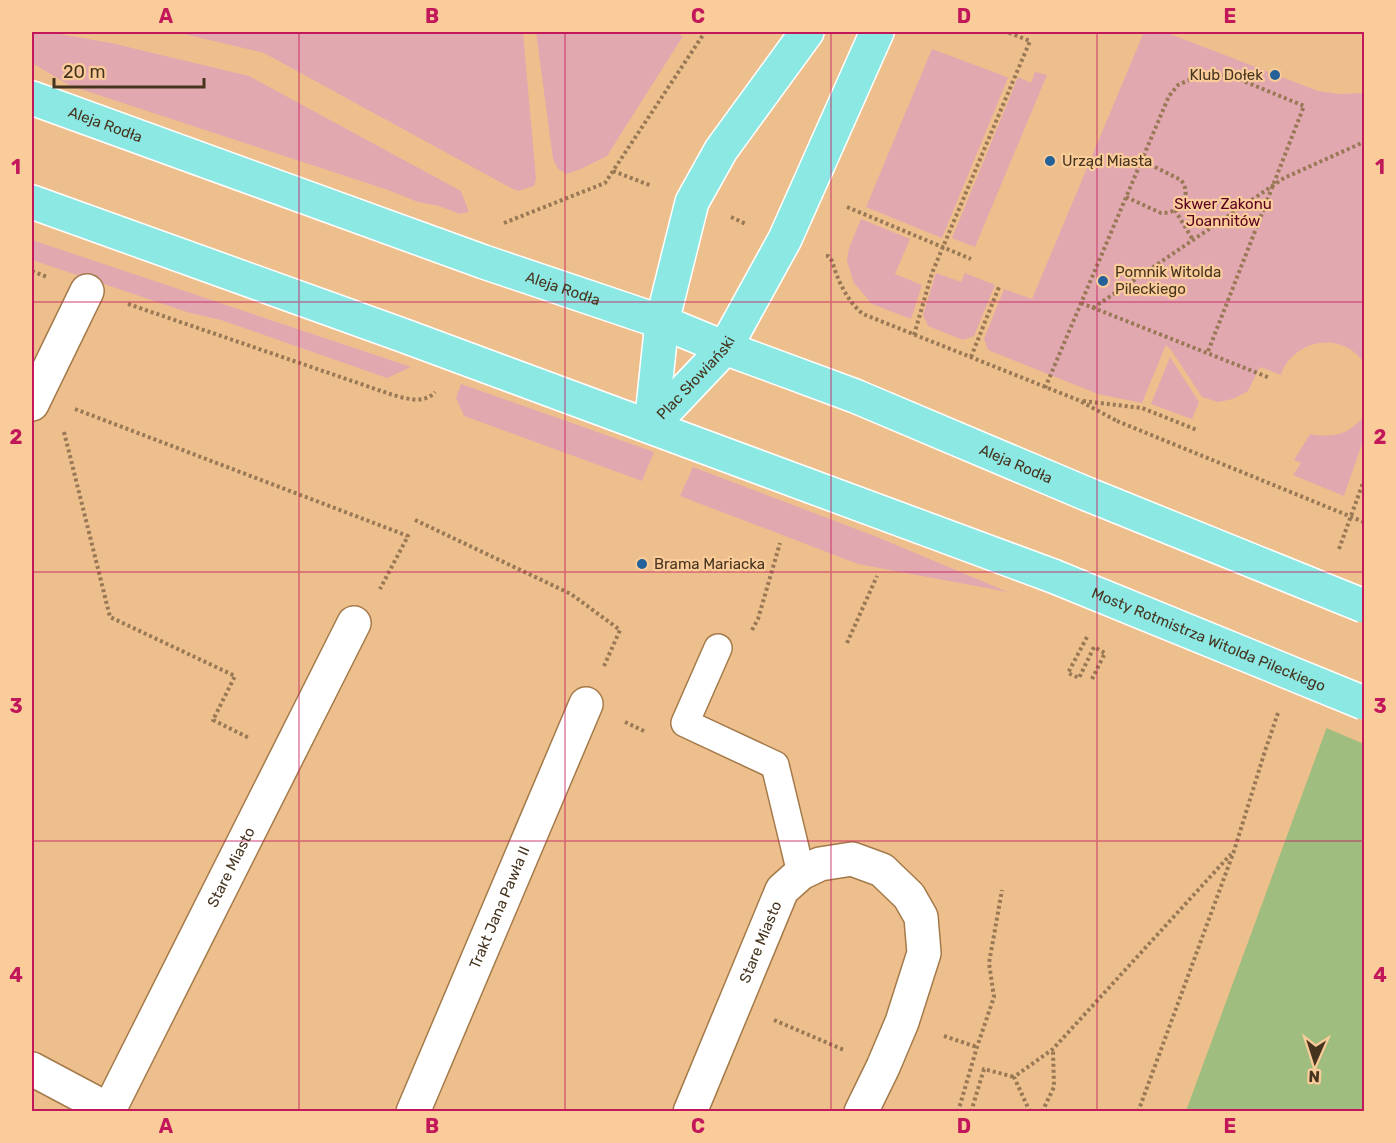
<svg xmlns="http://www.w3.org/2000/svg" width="1396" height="1143" viewBox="0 0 1396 1143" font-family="Rubik,sans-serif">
	<rect width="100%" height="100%" fill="#edbf8d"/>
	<!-- green -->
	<g fill="#e2a8b0">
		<polygon points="32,32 48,32 111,43 249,76 461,191 469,212 460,214 439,206 418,202 388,190 71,86 32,63"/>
		<polygon points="176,32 523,32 536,179 534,186 518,191 511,188 264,53"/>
		<polygon points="536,32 667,32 678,34 683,36 607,156 581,169 567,174 558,169 553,159"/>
		<path d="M1144 32H1165L1318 91 1340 94 1364 93V363C1348 339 1316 336 1294 355 1288 360 1283 367 1281 375L1260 367 1248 391 1233 399 1218 402 1202 397 1171 350 1166 345 1142 403 1098 394 988 350 984 339 1004 289 1032 299Z"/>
		<polygon points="932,49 1007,77 1008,78 942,238 866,207"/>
		<polygon points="1035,72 1047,75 975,247 952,238 1018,77 1031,83"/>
		<polygon points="861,219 910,239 895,274 922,285 911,319 872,304 854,283 847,261 849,248"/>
		<polygon points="32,240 411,367 387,378 221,320 190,313 32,260"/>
		<polygon points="936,273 961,282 965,273 995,285 974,336 963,340 928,326 923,315"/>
		<polygon points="1170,357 1199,402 1192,419 1151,404"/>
		<polygon points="461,384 654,452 642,481 464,416 456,398"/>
		<path d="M1364 416V438L1344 496 1293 475 1301 463 1294 460 1310 434C1334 438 1348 435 1364 416Z"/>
		<polygon points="693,467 877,537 1008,592 858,564 680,496"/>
	</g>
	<!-- water -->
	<polygon fill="#9fbd7e" points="1364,626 1364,1111 1186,1111"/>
	<!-- pier -->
	<polygon fill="#edbf8d" points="1364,623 1364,744 1324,727 1362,625"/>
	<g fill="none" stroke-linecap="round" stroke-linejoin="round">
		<defs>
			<polyline id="service" points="718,648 685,723 775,765 801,873"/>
			<g id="pedestrian">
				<polyline points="32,404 87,291"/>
				<path id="s1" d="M413 1112 586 704"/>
			</g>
			<g id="minor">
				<polyline points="32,1069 109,1110"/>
				<path id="s2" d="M108 1112 354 623"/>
				<path id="s3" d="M690 1112 782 890 801 873 820 864 852 859 882 870 909 896 921 917 924 953 902 1022 883 1067 861 1112"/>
			</g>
			<g id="primary">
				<path id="s4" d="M32 98 484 262 662 322 725 348 855 396 1087 494"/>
				<polyline points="32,202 402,335 1053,576"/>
				<path id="s5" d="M651 426 725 348 785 239 877 32"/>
				<polyline points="651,426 662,322 692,202 721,150 807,32"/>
			</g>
		</defs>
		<!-- service casing -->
		<use href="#service" stroke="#a47a4a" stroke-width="30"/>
		<!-- pedestrian casing -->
		<use href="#pedestrian" stroke="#a47a4a" stroke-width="36"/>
		<!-- minor casing -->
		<use href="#minor" stroke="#a47a4a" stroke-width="36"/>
		<!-- primary casing -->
		<use href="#primary" stroke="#fff" stroke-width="36"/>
		<!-- path -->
		<g stroke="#987855" stroke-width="4" stroke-dasharray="3 3" stroke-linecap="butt">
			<polyline points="613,171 652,186"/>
			<path d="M1126 197 1161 213C1180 214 1193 196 1181 180L1141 160"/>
			<polyline points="847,207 971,259"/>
			<polyline points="1175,210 1193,240"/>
			<polyline points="731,217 746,224"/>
			<polyline points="504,223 605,183 705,32"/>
			<path d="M826 256H828L832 261C838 281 847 301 863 314L1078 400 1117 421"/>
			<polyline points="32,271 47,277"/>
			<polyline points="1081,303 1270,378"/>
			<path d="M128 304 390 394C404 398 424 405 435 392"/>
			<polyline points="1093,308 1284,178 1364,142"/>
			<polyline points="914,335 932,273 1030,41 1007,32"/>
			<polyline points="971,357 999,287"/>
			<polyline points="1045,388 1169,96 1178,85 1200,75 1229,75 1304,106 1207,354"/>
			<polyline points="1083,401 1142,408 1197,430"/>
			<polyline points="75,409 408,536 380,589"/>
			<polyline points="64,432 110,617 235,676 213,720 249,738"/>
			<polyline points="415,520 571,594 620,630 604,666"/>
			<polyline points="1339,549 1364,480"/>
			<polyline points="752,630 758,619 780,543"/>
			<polyline points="1087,637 1068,673 1079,678 1094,647 1105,653 1092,679"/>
			<polyline points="847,643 877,576"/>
			<polyline points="625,722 646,732"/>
			<polyline points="774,1020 844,1050"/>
			<polyline points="944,1036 977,1047"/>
			<polyline points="958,1112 977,1047 994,997 989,963 1002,890"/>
			<polyline points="971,1112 984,1069 1014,1077"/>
			<polyline points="1030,1112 1014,1077 1053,1049 1231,854"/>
			<polyline points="1042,1112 1054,1087 1053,1049"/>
			<polyline points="1138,1112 1234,851 1265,751 1278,713"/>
		</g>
		<!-- service -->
		<use href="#service" stroke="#fff" stroke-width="27"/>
		<!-- pedestrian -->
		<use href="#pedestrian" stroke="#fff" stroke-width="33"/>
		<!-- minor -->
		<use href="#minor" stroke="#fff" stroke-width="33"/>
		<!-- primary -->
		<use href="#primary" stroke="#8ce8e2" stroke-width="33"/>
		<defs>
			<g id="primary-bridge">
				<polyline points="1087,494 1364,606"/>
				<path id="s6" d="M1053 576 1364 703"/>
			</g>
		</defs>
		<!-- primary-bridge casing -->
		<use href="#primary-bridge" stroke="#fff" stroke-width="36" stroke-linecap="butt"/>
		<!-- path-bridge -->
		<polyline stroke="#987855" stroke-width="4" stroke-dasharray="3 3" stroke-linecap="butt" points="1117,421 1364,522"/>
		<!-- primary-bridge -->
		<use href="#primary-bridge" stroke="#8ce8e2" stroke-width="33"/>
	</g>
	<!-- grid -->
	<path fill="none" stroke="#c2185b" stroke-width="1.5" stroke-opacity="0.55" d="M299 32V1112M565 32V1112M831 32V1112M1097 32V1112M32 302H1364M32 572H1364M32 841H1364"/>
	<!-- markers -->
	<g fill="#236198" stroke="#facc9a" stroke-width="2">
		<circle cx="1275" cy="75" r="6"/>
		<circle cx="1050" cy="161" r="6"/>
		<circle cx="1103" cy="281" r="6"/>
		<circle cx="642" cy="564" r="6"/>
	</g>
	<g text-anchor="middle" stroke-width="4.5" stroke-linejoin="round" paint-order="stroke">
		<!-- poi labels -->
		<g font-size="15" fill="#46341f" stroke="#facc9a" text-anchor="start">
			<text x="1263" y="80" text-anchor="end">Klub Dołek</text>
			<text x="1062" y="166">Urząd Miasta</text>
			<text x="1115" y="277">Pomnik Witolda<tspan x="1115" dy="17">Pileckiego</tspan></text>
			<text x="654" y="569">Brama Mariacka</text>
		</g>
		<!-- street labels -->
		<g font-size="15" fill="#46341f" stroke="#facc9a">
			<text dy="5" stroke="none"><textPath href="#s4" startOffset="78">Aleja Rodła</textPath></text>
			<text dy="5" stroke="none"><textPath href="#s4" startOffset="564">Aleja Rodła</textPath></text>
			<text dy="5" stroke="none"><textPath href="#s5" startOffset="66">Plac Słowiański</textPath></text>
			<text dy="5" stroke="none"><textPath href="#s4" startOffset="1050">Aleja Rodła</textPath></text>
			<text dy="5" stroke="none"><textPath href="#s6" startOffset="168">Mosty Rotmistrza Witolda Pileckiego</textPath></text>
			<text dy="5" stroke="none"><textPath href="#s2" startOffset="274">Stare Miasto</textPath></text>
			<text dy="5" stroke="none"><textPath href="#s1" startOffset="222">Trakt Jana Pawła II</textPath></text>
			<text dy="5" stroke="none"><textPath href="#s3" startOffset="184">Stare Miasto</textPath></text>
		</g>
		<!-- park labels -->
		<g font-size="15" fill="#5a0020" stroke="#facc9a">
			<text x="1223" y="209">Skwer Zakonu<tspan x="1223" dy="17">Joannitów</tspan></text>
		</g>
	</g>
	<!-- border -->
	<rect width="1396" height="1143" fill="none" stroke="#facc9a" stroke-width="66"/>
	<!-- north arrow -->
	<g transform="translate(1315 1062) rotate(183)" stroke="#facc9a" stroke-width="4.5" paint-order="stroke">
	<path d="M0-4.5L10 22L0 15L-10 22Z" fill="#46341f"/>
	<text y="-9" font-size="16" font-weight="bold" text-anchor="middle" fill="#46341f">N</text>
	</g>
	<!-- scale -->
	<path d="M54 78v9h150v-9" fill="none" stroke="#46341f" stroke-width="3"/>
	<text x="63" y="78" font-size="18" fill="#46341f" stroke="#facc9a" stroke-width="4.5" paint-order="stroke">20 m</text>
	<rect x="33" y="33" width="1330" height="1077" fill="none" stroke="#c2185b" stroke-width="2"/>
	<g font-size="20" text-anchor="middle" font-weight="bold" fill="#c2185b">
		<text x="166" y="23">A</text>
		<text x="432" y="23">B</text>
		<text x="698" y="23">C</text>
		<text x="964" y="23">D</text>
		<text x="1230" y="23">E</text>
		<text x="16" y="174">1</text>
		<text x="1380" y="174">1</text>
		<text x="16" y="444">2</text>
		<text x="1380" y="444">2</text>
		<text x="16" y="713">3</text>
		<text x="1380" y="713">3</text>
		<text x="16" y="982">4</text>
		<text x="1380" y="982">4</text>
		<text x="166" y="1133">A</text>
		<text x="432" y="1133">B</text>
		<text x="698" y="1133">C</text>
		<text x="964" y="1133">D</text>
		<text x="1230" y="1133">E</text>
	</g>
</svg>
